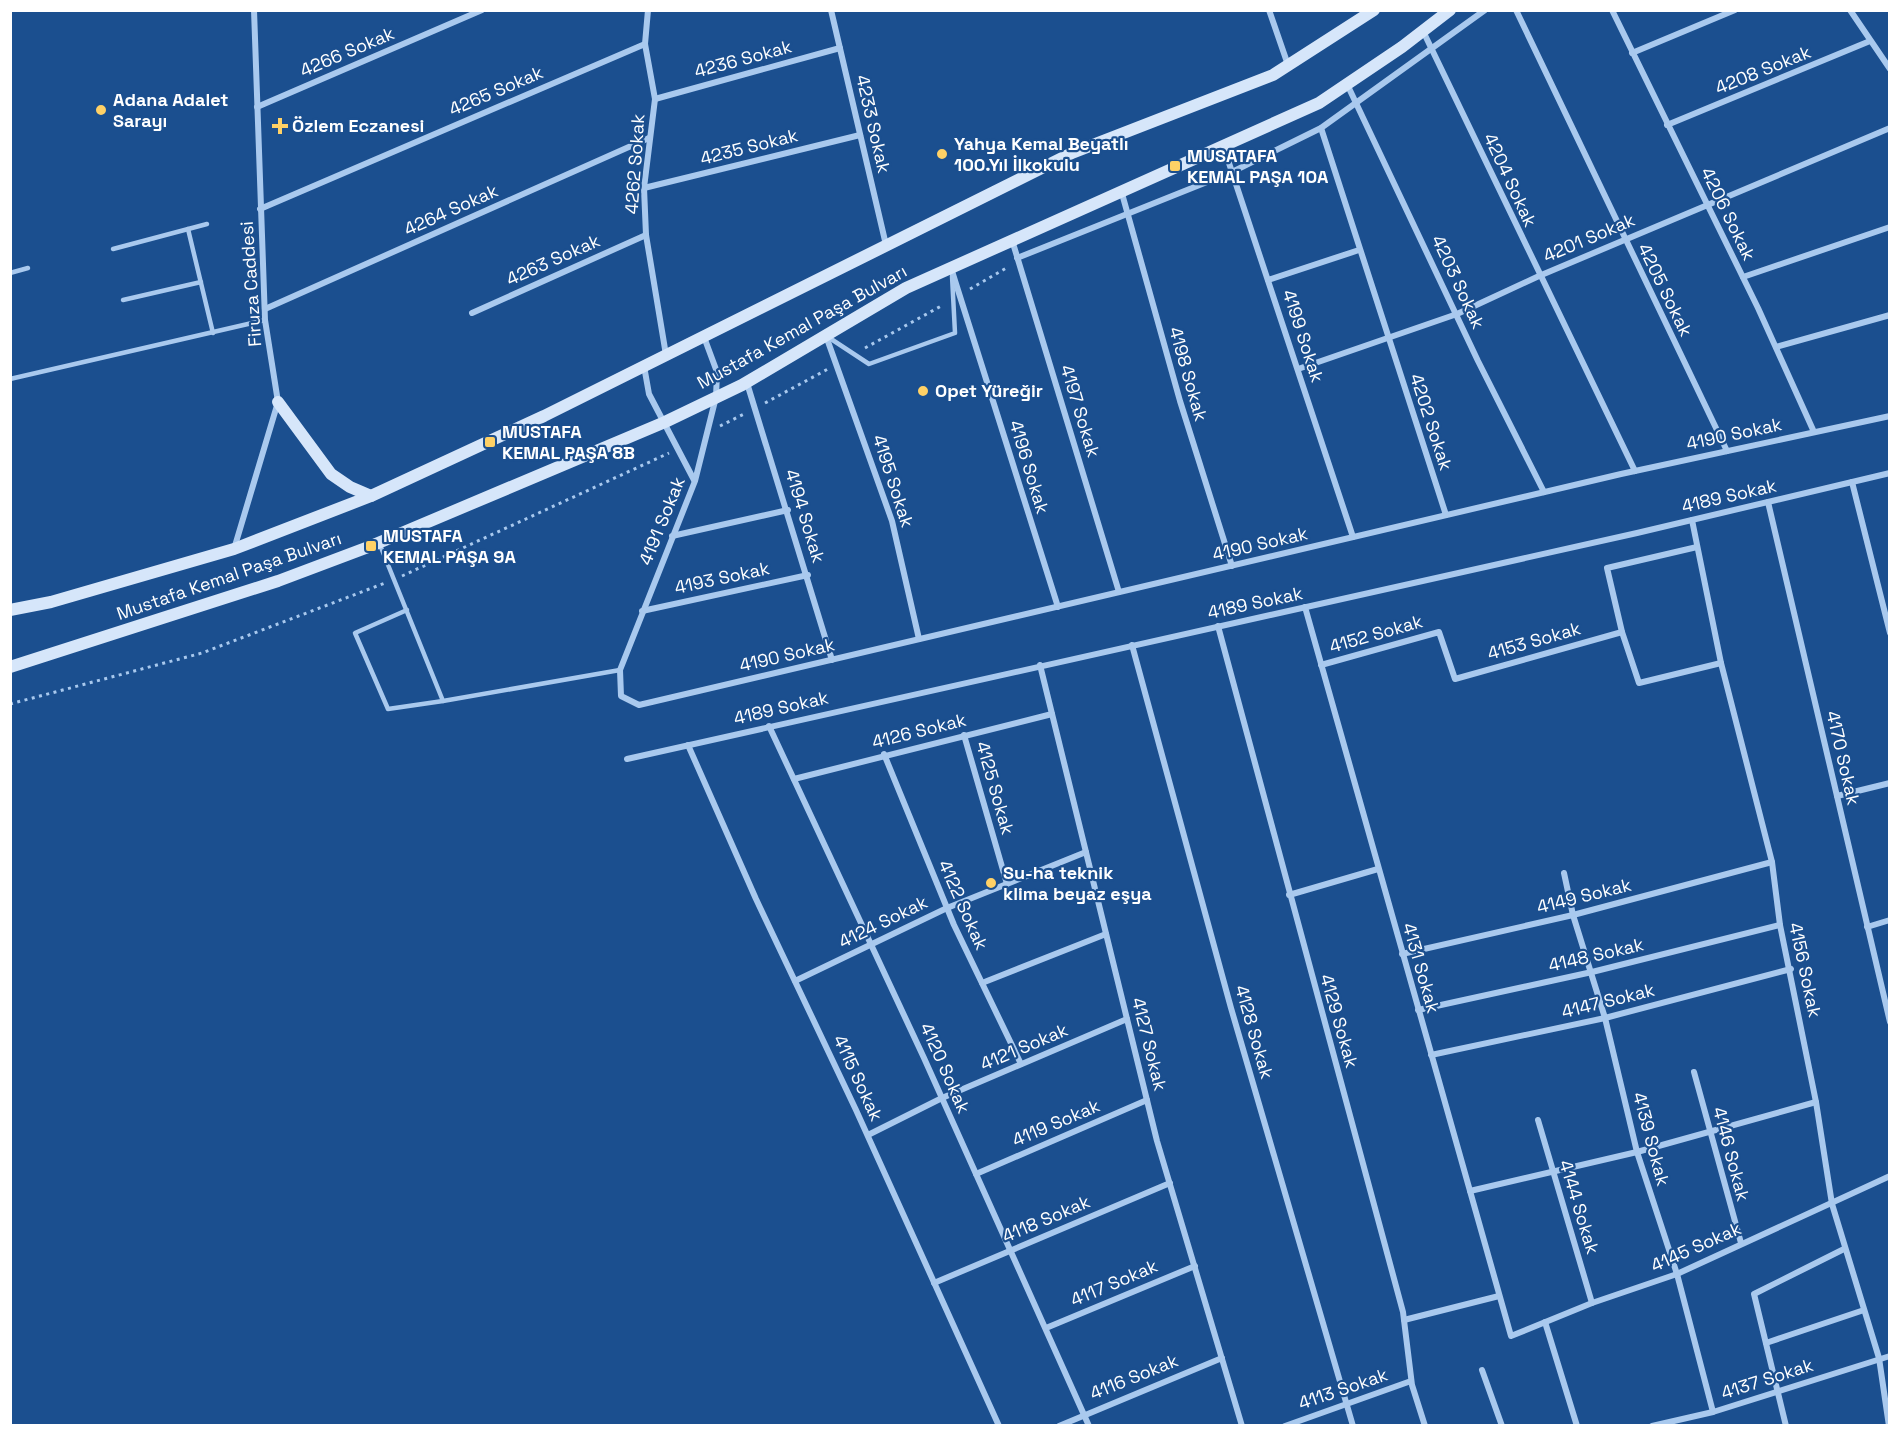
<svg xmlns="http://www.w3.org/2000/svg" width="1900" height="1436" viewBox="0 0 1900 1436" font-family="'Space Grotesk',sans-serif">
	<rect width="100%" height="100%" fill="#1b4f8f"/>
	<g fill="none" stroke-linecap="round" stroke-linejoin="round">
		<!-- path -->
		<g stroke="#a9c9ee" stroke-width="3" stroke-dasharray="3 4.5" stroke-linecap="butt">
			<polyline points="970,289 1008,267"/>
			<polyline points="865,348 943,305"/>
			<polyline points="765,403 828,369"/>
			<polyline points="720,426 746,413"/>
			<polyline points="402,576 669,453"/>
			<polyline points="10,704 202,653 385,583"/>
		</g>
		<!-- lane -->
		<g stroke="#a9c9ee" stroke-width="4.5">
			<polyline points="188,229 213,333"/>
			<polyline points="113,249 207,224"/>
			<polyline points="10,273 28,268"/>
			<polyline points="123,300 201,282"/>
			<polyline points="828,337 869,364 955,333 952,276"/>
			<polyline points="10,379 265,320"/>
			<polyline points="380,545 443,701 620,670"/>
			<polyline points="407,610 355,633 388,709 443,701"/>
		</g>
		<!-- street -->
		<g stroke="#a9c9ee" stroke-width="6">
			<polyline points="648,10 645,44 655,99 644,188 646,235 666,355"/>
			<polyline points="831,10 886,245"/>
			<polyline points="1269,10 1288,65"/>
			<polyline points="1516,10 1727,451"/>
			<polyline points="1612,10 1758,308 1814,432"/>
			<polyline points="1850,10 1890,69"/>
			<polyline points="1423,31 1635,471"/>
			<polyline points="1632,53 1735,10"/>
			<polyline points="1347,84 1478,361 1544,492"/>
			<polyline points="655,99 840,48"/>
			<polyline points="257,107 482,10"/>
			<polyline points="1667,125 1870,41"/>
			<polyline points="1321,128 1446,515"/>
			<polyline points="1223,145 1353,537"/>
			<polyline points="644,188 860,135"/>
			<polyline points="1121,190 1180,401 1232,566"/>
			<polyline points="260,209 645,44"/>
			<polyline points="1012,240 1119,592"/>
			<polyline points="1017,258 1232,172 1321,128 1485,10"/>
			<polyline points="951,268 1058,607"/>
			<polyline points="1743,277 1890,227"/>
			<polyline points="1268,280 1359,250"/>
			<polyline points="265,309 649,138"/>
			<polyline points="472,313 646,235"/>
			<polyline points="826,336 892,521 919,639"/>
			<polyline points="704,337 717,372 716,397 695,481 620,670 621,696 639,705 1621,474 1890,416"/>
			<polyline points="1776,347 1890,315"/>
			<polyline points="644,366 649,394 694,480"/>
			<polyline points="1298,369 1457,314 1539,276 1890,128"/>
			<polyline points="747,383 832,660"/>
			<polyline points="1852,482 1890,633"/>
			<polyline points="1768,502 1890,1022"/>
			<polyline points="1692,520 1721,663 1772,862 1780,925 1816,1102 1832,1204 1879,1358 1889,1426"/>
			<polyline points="672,536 788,510"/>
			<polyline points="1697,547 1607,568 1622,632 1639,683 1721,663"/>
			<polyline points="234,549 278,402 265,320 254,10"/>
			<polyline points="1305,607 1511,1336 1592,1303 1677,1274 1890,1176"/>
			<polyline points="642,611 808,575"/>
			<polyline points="1218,626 1403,1312 1412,1385 1425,1426"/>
			<polyline points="1132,645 1231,1008 1353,1426"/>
			<polyline points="1040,665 1157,1141 1242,1426"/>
			<polyline points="1321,665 1439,632 1455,679 1622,632"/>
			<polyline points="769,726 924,1058 1089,1426"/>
			<polyline points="964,735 1007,884"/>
			<polyline points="688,745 756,899 856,1110 999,1426"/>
			<polyline points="884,754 954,925 1021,1064"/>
			<polyline points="627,759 1637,533 1890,473"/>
			<polyline points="794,779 1052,714"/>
			<polyline points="1837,796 1890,783"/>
			<polyline points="1564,873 1573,915 1605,1018 1637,1152 1677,1274 1713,1412"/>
			<polyline points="1289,895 1378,869"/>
			<polyline points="1867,927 1890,920"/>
			<polyline points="1402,954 1573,915 1772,862"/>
			<polyline points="795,981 947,908 1086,852"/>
			<polyline points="982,983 1106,934"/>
			<polyline points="1418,1010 1592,972 1780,925"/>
			<polyline points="1431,1055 1605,1018 1791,969"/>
			<polyline points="1694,1072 1741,1243"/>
			<polyline points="1538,1120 1592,1303"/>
			<polyline points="868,1135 942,1098 1127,1019"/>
			<polyline points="976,1174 1147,1100"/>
			<polyline points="1470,1191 1637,1152 1816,1102"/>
			<polyline points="934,1283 1170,1183"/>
			<polyline points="1404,1320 1499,1296"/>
			<polyline points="1545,1322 1577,1426"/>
			<polyline points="1046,1328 1195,1266"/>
			<polyline points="1766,1343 1864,1310"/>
			<polyline points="1482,1370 1502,1426"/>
			<polyline points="1059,1426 1222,1358"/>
			<polyline points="1285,1426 1411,1381"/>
			<polyline points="1652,1426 1713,1412 1890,1356"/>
			<polyline points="1786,1426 1754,1294 1844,1249"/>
		</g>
		<!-- secondary -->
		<g stroke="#d6e6fa" stroke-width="12">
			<polyline points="278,402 331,474 350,487 371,496"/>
			<polyline points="10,610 51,602 234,549 371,496 544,416 1072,153 1273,75 1374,10"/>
			<polyline points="10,667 278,581 371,546 665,422 742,385 906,288 1319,103 1402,47 1450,10"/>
		</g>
	</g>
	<!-- markers -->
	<g fill="#ffd166" stroke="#1b4f8f" stroke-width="2">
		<circle cx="101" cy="110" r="6"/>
		<path d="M277 117h6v6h6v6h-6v6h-6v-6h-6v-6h6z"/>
		<circle cx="942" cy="154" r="6"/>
		<rect x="1169" y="160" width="12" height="12" rx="3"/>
		<circle cx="923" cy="391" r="6"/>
		<rect x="484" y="436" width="12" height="12" rx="3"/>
		<rect x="365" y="540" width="12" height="12" rx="3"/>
		<circle cx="991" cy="883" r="6"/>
	</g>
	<g text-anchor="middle" stroke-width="4.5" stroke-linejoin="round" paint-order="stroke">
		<!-- street labels -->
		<g font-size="18" fill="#fff" stroke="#1b4f8f">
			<text transform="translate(347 52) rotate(-23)" y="6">4266 Sokak</text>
			<text transform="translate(743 59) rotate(-15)" y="6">4236 Sokak</text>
			<text transform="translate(1763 70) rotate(-22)" y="6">4208 Sokak</text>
			<text transform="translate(496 91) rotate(-23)" y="6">4265 Sokak</text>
			<text transform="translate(873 124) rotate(77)" y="6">4233 Sokak</text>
			<text transform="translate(749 147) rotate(-14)" y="6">4235 Sokak</text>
			<text transform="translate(635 164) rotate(-86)" y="6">4262 Sokak</text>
			<text transform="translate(1510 180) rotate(65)" y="6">4204 Sokak</text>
			<text transform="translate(451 210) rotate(-24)" y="6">4264 Sokak</text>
			<text transform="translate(1728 214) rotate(64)" y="6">4206 Sokak</text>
			<text transform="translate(1589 238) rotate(-23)" y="6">4201 Sokak</text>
			<text transform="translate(553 260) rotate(-24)" y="6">4263 Sokak</text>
			<text transform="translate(1458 282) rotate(65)" y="6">4203 Sokak</text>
			<text transform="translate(251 284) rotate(-94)" y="6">Firuza Caddesi</text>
			<text transform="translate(1665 290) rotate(64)" y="6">4205 Sokak</text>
			<text transform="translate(802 327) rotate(-29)" y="6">Mustafa Kemal Paşa Bulvarı</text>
			<text transform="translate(1303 336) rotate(72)" y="6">4199 Sokak</text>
			<text transform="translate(1188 374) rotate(74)" y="6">4198 Sokak</text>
			<text transform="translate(1080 411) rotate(73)" y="6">4197 Sokak</text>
			<text transform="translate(1431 422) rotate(72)" y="6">4202 Sokak</text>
			<text transform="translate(1734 434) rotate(-12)" y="6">4190 Sokak</text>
			<text transform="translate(1029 467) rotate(73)" y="6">4196 Sokak</text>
			<text transform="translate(893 481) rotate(72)" y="6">4195 Sokak</text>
			<text transform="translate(1729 496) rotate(-13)" y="6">4189 Sokak</text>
			<text transform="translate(805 516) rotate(73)" y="6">4194 Sokak</text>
			<text transform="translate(662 521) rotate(-68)" y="6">4191 Sokak</text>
			<text transform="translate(1260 544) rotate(-13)" y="6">4190 Sokak</text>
			<text transform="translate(229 576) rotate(-19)" y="6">Mustafa Kemal Paşa Bulvarı</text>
			<text transform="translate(722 578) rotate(-12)" y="6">4193 Sokak</text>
			<text transform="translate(1255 603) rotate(-12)" y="6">4189 Sokak</text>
			<text transform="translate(1376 634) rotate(-16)" y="6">4152 Sokak</text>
			<text transform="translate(1534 641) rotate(-16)" y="6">4153 Sokak</text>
			<text transform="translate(787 655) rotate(-13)" y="6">4190 Sokak</text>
			<text transform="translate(781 708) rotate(-13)" y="6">4189 Sokak</text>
			<text transform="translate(919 731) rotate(-14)" y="6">4126 Sokak</text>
			<text transform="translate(1843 758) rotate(77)" y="6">4170 Sokak</text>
			<text transform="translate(995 788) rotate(74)" y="6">4125 Sokak</text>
			<text transform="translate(1584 896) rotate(-14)" y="6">4149 Sokak</text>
			<text transform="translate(963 905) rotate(66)" y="6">4122 Sokak</text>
			<text transform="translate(883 922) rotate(-26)" y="6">4124 Sokak</text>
			<text transform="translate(1596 955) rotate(-13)" y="6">4148 Sokak</text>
			<text transform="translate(1421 968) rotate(74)" y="6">4131 Sokak</text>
			<text transform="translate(1805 970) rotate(78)" y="6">4156 Sokak</text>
			<text transform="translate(1608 1001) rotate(-14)" y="6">4147 Sokak</text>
			<text transform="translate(1339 1021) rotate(74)" y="6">4129 Sokak</text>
			<text transform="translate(1254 1032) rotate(74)" y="6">4128 Sokak</text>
			<text transform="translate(1149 1044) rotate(76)" y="6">4127 Sokak</text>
			<text transform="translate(1024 1047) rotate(-23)" y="6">4121 Sokak</text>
			<text transform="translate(945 1068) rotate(66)" y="6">4120 Sokak</text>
			<text transform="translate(858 1078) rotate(65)" y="6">4115 Sokak</text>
			<text transform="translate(1056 1123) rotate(-23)" y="6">4119 Sokak</text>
			<text transform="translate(1651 1139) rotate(75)" y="6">4139 Sokak</text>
			<text transform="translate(1731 1154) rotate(75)" y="6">4146 Sokak</text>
			<text transform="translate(1579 1207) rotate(73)" y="6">4144 Sokak</text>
			<text transform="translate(1046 1219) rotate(-23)" y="6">4118 Sokak</text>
			<text transform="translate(1696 1247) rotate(-24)" y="6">4145 Sokak</text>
			<text transform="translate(1114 1283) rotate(-23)" y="6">4117 Sokak</text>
			<text transform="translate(1134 1377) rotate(-22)" y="6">4116 Sokak</text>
			<text transform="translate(1767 1379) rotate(-18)" y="6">4137 Sokak</text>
			<text transform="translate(1343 1389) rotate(-19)" y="6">4113 Sokak</text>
		</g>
		<!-- poi labels -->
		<g font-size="18" font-weight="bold" fill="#fff" stroke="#1b4f8f" text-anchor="start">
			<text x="113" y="106">Adana Adalet<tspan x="113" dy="21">Sarayı</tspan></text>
			<text x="292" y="132">Özlem Eczanesi</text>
			<text x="954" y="150">Yahya Kemal Beyatlı<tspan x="954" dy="21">100.Yıl İlkokulu</tspan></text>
			<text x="1187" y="162">MUSATAFA<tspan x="1187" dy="21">KEMAL PAŞA 10A</tspan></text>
			<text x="935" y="397">Opet Yüreğir</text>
			<text x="502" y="438">MUSTAFA<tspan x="502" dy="21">KEMAL PAŞA 8B</tspan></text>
			<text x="383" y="542">MUSTAFA<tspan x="383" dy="21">KEMAL PAŞA 9A</tspan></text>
			<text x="1003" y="879">Su-ha teknik<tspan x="1003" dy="21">klima beyaz eşya</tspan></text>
		</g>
	</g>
	<!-- border -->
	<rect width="1900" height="1436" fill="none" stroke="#ffffff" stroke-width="24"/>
</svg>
